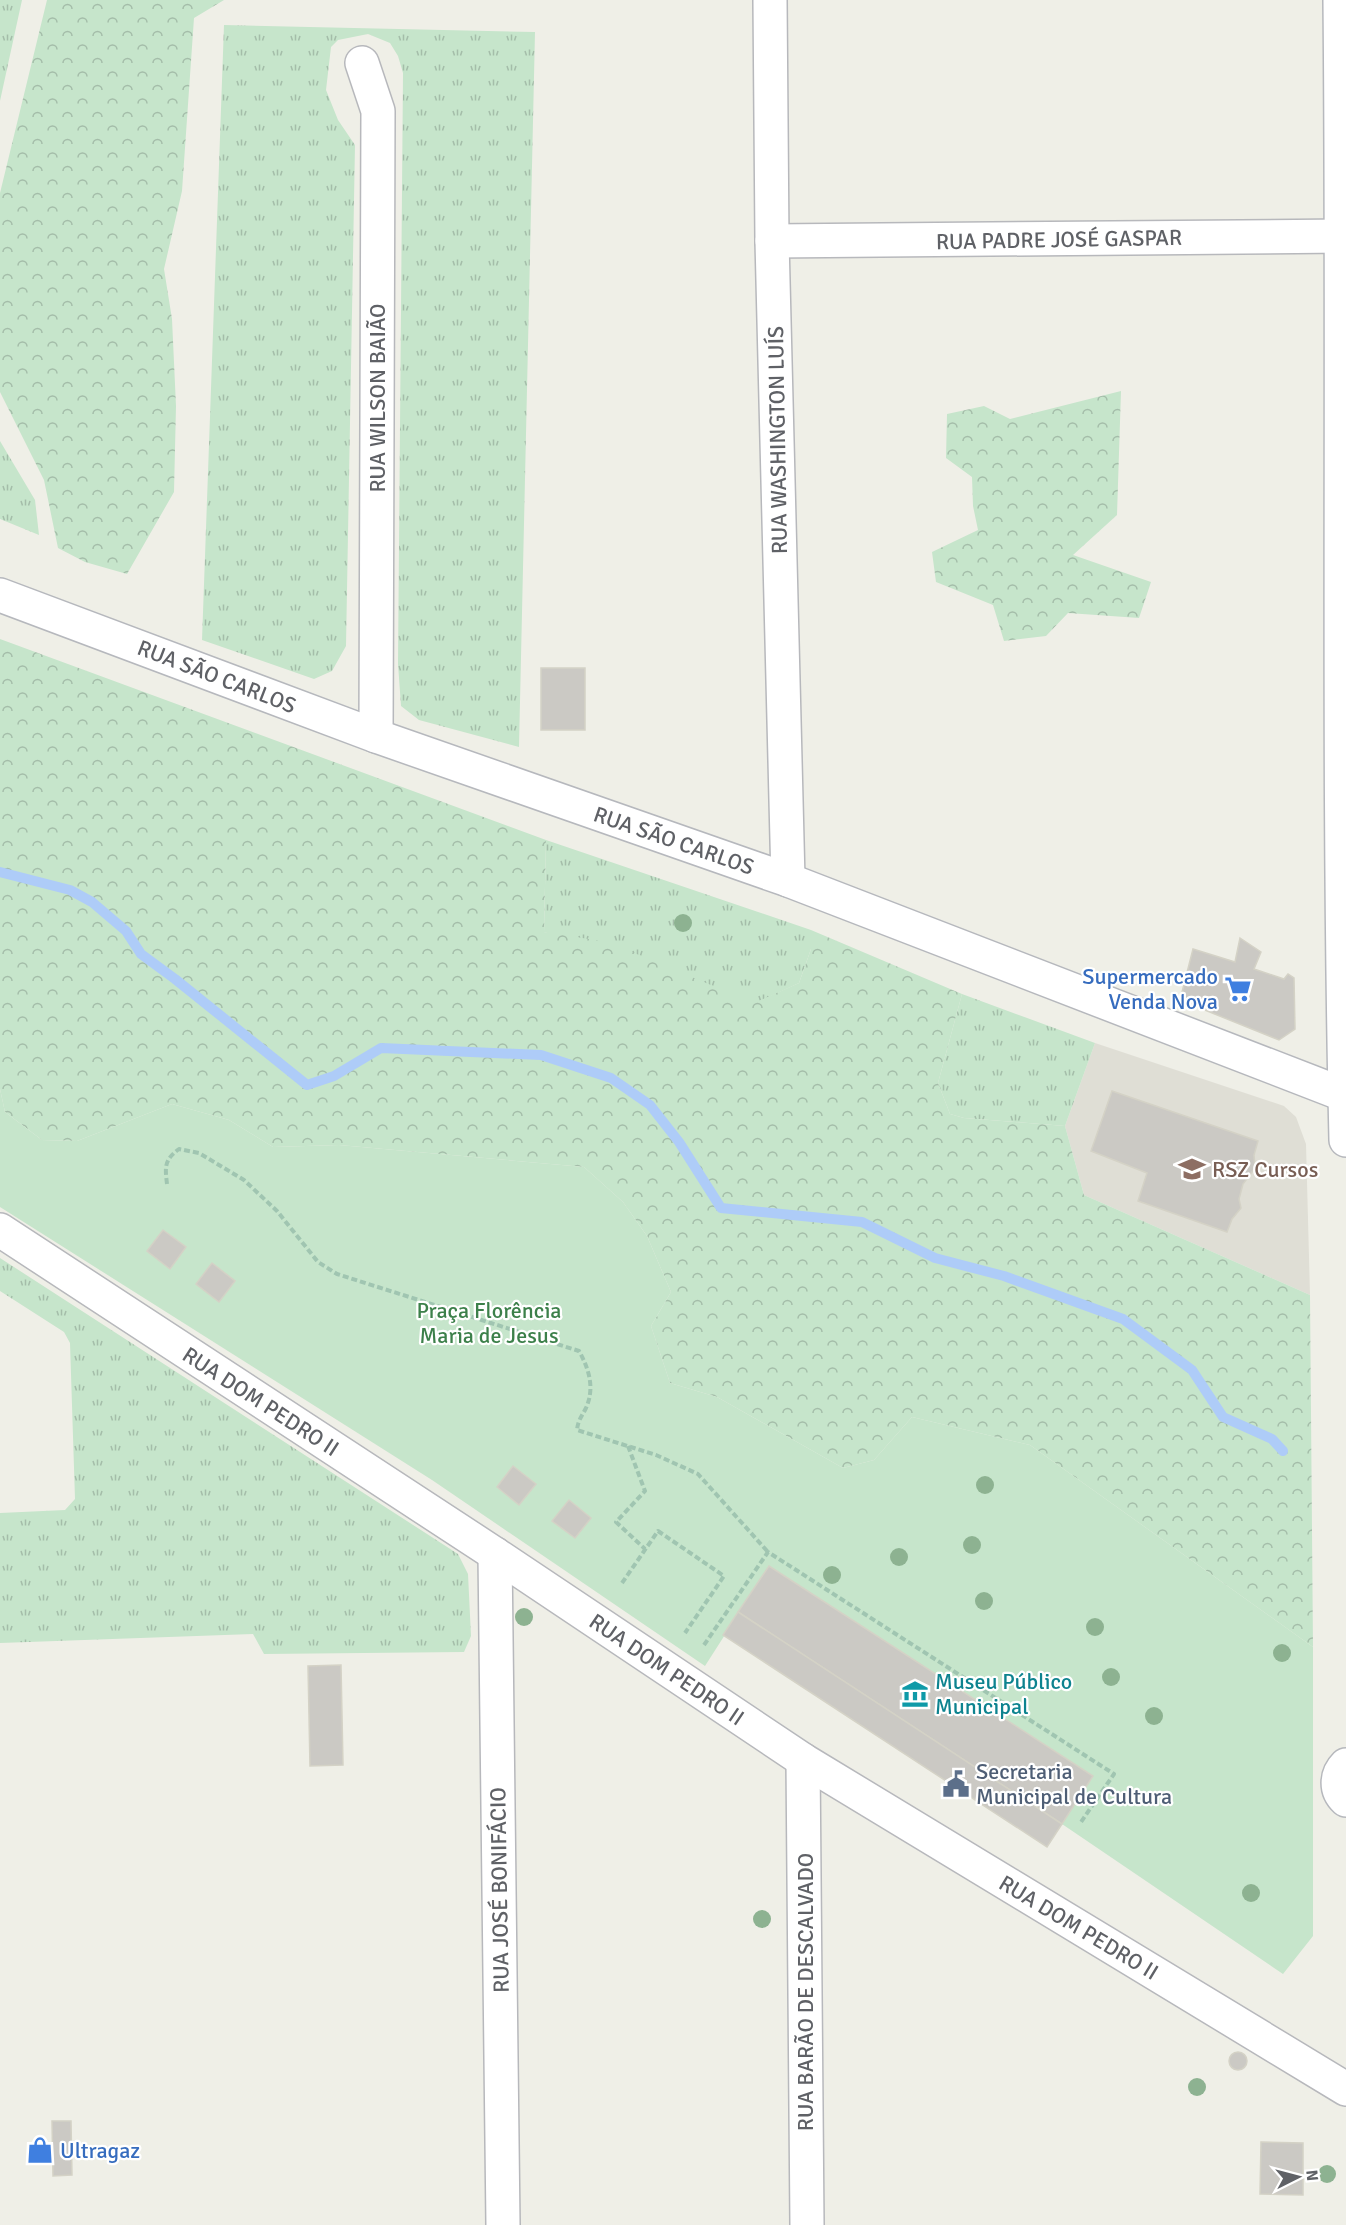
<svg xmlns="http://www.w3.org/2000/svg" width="1346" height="2225" viewBox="0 0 1346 2225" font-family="Signika,sans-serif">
	<defs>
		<pattern id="grass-tufts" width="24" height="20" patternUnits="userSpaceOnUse" patternTransform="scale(1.5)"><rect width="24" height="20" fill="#c6e5cb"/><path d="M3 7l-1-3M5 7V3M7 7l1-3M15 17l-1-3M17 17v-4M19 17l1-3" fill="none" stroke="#a4bda9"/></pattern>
		<pattern id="forest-crowns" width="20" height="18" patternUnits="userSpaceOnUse" patternTransform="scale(1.5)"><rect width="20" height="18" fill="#c6e5cb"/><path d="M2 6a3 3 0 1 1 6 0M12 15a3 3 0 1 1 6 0" fill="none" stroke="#a4bda9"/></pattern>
	</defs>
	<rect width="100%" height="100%" fill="#efefe7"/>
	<!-- education -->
	<polygon fill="#dfded5" points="1095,1043 1284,1106 1296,1117 1306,1144 1310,1295 1084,1195 1065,1126"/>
	<!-- grass -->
	<g fill="url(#grass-tufts)">
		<polygon points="0,0 22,0 0,101"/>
		<polygon points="224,25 535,32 519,747 419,720 401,706 398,664 403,73 398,56 390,43 368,34 338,40 331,47 326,90 338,120 355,145 346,646 332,671 314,679 202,640"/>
		<polygon points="0,441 35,500 39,535 0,519"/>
		<polygon points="546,840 811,930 811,949 799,983 754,1004 695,979 544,932"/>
		<polygon points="962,994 1095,1043 1065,1126 964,1118 950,1114 938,1083"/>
		<polygon points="0,1258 458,1554 468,1574 471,1636 464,1652 264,1654 253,1634 0,1643 0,1513 65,1510 75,1499 70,1343 64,1332 0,1291"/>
	</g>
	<!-- forest -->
	<g fill="url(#forest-crowns)">
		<polygon points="47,0 224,0 194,18 182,191 164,269 172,319 176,406 174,492 127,574 85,562 58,548 44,480 0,392 0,193"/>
		<polygon points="1121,391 1117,515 1073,555 1151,582 1139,618 1068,613 1046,636 1004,641 993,605 936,582 932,552 978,530 973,506 972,477 946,458 947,414 984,406 1010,419"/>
		<polygon points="0,639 546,840 544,932 608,942 754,1003 799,983 811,949 811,930 962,994 938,1083 950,1114 964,1118 1065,1126 1084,1195 1310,1295 1313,1647 1030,1445 912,1417 874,1460 843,1468 717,1397 670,1383 651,1326 671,1292 647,1236 623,1202 584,1167 339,1145 273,1147 229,1120 172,1104 77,1141 42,1140 5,1112 0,1089"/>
	</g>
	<!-- park -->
	<polygon fill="#c6e5cb" points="0,1089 5,1112 42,1140 77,1141 172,1104 229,1120 273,1147 339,1145 584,1167 623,1202 647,1236 671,1292 651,1326 670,1383 717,1397 843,1468 874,1460 912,1417 1030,1445 1313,1647 1313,1936 1283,1974 1062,1824 1093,1776 769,1566 705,1666 432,1480 0,1207"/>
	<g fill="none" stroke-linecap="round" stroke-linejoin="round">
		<!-- stream -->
		<polyline stroke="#aeccf8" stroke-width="10" points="0,872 70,890 92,902 126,931 141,954 175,979 307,1085 334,1076 381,1048 541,1055 611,1078 650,1105 679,1142 721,1208 862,1222 935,1258 1004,1276 1123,1319 1192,1370 1223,1417 1272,1439 1283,1451"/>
	</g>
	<!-- building -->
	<g fill="#cbc9c4" stroke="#d4d2c6" stroke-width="1.5">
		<rect x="541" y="668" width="44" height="62"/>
		<polygon points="1240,938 1261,952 1254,969 1284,979 1288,974 1294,978 1295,1029 1279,1040 1180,1000 1193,949 1235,962"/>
		<polygon points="1112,1091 1258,1141 1254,1155 1255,1168 1243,1184 1239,1199 1241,1208 1232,1219 1227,1232 1138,1201 1147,1173 1091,1151"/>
		<polygon points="163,1230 186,1247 170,1269 147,1251"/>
		<polygon points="212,1263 235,1281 219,1302 196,1284"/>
		<polygon points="513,1466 536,1484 519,1505 497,1487"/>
		<polygon points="569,1500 591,1518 575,1538 552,1521"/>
		<polygon points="769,1566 1093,1776 1062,1824 738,1612"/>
		<polygon points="738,1612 1062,1824 1047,1847 723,1635"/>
		<polygon points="341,1665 343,1765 310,1766 308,1666"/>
		<circle cx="1238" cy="2061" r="9"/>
		<polygon points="52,2121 71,2121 72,2175 53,2176"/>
		<polygon points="1261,2142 1303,2143 1303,2195 1260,2194"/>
	</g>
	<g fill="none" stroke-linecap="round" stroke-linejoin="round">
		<defs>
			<g id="street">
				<polyline points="770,0 772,241 788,880"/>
				<polyline points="362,63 378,111 376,736"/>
				<polyline points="772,241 1346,236"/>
				<polyline points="0,1230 495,1554 803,1760 1346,2089"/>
				<polyline points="495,1554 503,2225"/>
				<polyline points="803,1760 807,2225"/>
			</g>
			<g id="secondary">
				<path d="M1340 0C1344 380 1337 760 1346 1140"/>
				<polyline points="0,595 376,736 788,880 1345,1095"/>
				<path d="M1346 1765C1336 1775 1335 1790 1346 1800"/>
			</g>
		</defs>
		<!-- street casing -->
		<use href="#street" stroke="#b7b8bc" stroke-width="36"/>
		<!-- secondary casing -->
		<use href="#secondary" stroke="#b6b8bd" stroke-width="36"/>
		<!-- path -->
		<g stroke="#a0c5b1" stroke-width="4" stroke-dasharray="6 3" stroke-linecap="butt">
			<path d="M167 1184C165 1167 164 1160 179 1149L199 1153 244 1180 277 1211 318 1262 337 1274 579 1351C589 1369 595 1388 586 1408 582 1416 578 1420 577 1430L656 1455 698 1474 768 1552"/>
			<polyline points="628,1446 645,1491 616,1522 645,1549"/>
			<polyline points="622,1583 658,1531 724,1576 685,1633"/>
			<polyline points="704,1645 768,1552 1114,1774 1081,1822"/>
		</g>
		<!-- street -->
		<use href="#street" stroke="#fff" stroke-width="33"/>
		<!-- secondary -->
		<use href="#secondary" stroke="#fff" stroke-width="33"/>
	</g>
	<!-- trees -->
	<g fill="#8db291">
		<circle cx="683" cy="923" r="9"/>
		<circle cx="985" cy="1485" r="9"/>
		<circle cx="972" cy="1545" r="9"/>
		<circle cx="899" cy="1557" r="9"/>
		<circle cx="832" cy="1575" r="9"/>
		<circle cx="984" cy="1601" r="9"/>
		<circle cx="524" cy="1617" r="9"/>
		<circle cx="1095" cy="1627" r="9"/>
		<circle cx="1282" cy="1653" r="9"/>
		<circle cx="1111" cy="1677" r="9"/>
		<circle cx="1154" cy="1716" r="9"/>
		<circle cx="1251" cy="1893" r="9"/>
		<circle cx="762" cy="1919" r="9"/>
		<circle cx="1197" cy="2087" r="9"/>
		<circle cx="1327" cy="2174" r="9"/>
	</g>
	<!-- icons -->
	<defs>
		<symbol id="supermarket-bare" viewBox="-9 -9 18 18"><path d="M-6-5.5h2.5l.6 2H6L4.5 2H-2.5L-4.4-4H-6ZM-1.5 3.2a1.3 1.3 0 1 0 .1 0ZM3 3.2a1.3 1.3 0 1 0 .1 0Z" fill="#3f7fe0" stroke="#fff" stroke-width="2.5" paint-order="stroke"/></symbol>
		<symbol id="school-bare" viewBox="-9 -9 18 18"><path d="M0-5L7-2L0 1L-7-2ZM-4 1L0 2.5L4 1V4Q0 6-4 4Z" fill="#8d6e63" stroke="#fff" stroke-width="2.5" paint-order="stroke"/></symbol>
		<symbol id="museum-bare" viewBox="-9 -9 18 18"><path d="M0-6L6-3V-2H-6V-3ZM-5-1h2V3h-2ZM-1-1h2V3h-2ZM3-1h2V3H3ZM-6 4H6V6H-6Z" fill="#0f9aa8" stroke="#fff" stroke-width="2.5" paint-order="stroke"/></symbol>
		<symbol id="civic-bare" viewBox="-9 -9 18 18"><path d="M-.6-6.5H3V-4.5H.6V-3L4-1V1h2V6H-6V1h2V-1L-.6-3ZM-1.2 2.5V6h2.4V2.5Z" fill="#5c6f8a" stroke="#fff" stroke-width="2.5" paint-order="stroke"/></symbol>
		<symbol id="shop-bare" viewBox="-9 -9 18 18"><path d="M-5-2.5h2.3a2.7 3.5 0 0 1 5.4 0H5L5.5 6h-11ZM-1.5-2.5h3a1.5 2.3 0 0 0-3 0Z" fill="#3f7fe0" stroke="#fff" stroke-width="2.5" paint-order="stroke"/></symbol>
	</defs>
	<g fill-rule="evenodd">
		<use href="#supermarket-bare" x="1219" y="970" width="38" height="38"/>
		<use href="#school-bare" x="1173" y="1150" width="38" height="38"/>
		<use href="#museum-bare" x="896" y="1675" width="38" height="38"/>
		<use href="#civic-bare" x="937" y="1765" width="38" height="38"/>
		<use href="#shop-bare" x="21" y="2131" width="38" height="38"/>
	</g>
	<g text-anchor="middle" stroke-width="4.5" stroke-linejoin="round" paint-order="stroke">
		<!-- street labels -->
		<g font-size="22" fill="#5f6166" stroke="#fff">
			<text transform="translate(1059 239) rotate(-1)" y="8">RUA PADRE JOSÉ GASPAR</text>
			<text transform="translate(377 398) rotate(-90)" y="8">RUA WILSON BAIÃO</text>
			<text transform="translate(777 440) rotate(-91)" y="8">RUA WASHINGTON LUÍS</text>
			<text transform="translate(217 676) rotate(21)" y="8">RUA SÃO CARLOS</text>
			<text transform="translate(674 840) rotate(19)" y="8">RUA SÃO CARLOS</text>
			<text transform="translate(261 1401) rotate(33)" y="8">RUA DOM PEDRO II</text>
			<text transform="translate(667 1669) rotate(34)" y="8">RUA DOM PEDRO II</text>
			<text transform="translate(499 1890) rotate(-91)" y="8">RUA JOSÉ BONIFÁCIO</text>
			<text transform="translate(1079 1927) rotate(31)" y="8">RUA DOM PEDRO II</text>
			<text transform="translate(805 1992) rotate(-90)" y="8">RUA BARÃO DE DESCALVADO</text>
		</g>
		<!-- shop labels -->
		<g font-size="22" fill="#366cbe" stroke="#fff" text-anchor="end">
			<text x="1218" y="984">Supermercado<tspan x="1218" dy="25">Venda Nova</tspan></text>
			<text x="60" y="2158" text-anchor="start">Ultragaz</text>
		</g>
		<!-- education labels -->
		<g font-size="22" fill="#785e54" stroke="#fff" text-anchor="start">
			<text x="1212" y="1177">RSZ Cursos</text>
		</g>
		<!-- park labels -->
		<g font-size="22" fill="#3c804a" stroke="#fff">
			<text x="489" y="1318">Praça Florência<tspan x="489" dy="25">Maria de Jesus</tspan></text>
		</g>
		<!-- culture labels -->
		<g font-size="22" fill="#0d838f" stroke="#fff" text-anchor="start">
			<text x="935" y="1689">Museu Público<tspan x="935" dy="25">Municipal</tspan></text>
		</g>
		<!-- service labels -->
		<g font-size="22" fill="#4e5e75" stroke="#fff" text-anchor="start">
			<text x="976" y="1779">Secretaria<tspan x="976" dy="25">Municipal de Cultura</tspan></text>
		</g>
	</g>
	<!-- north arrow -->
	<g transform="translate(1298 2177) rotate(84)" stroke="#ffffff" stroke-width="4.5" paint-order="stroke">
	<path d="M0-4.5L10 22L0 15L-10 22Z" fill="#5f6166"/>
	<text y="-9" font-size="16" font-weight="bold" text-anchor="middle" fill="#5f6166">N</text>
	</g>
</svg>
